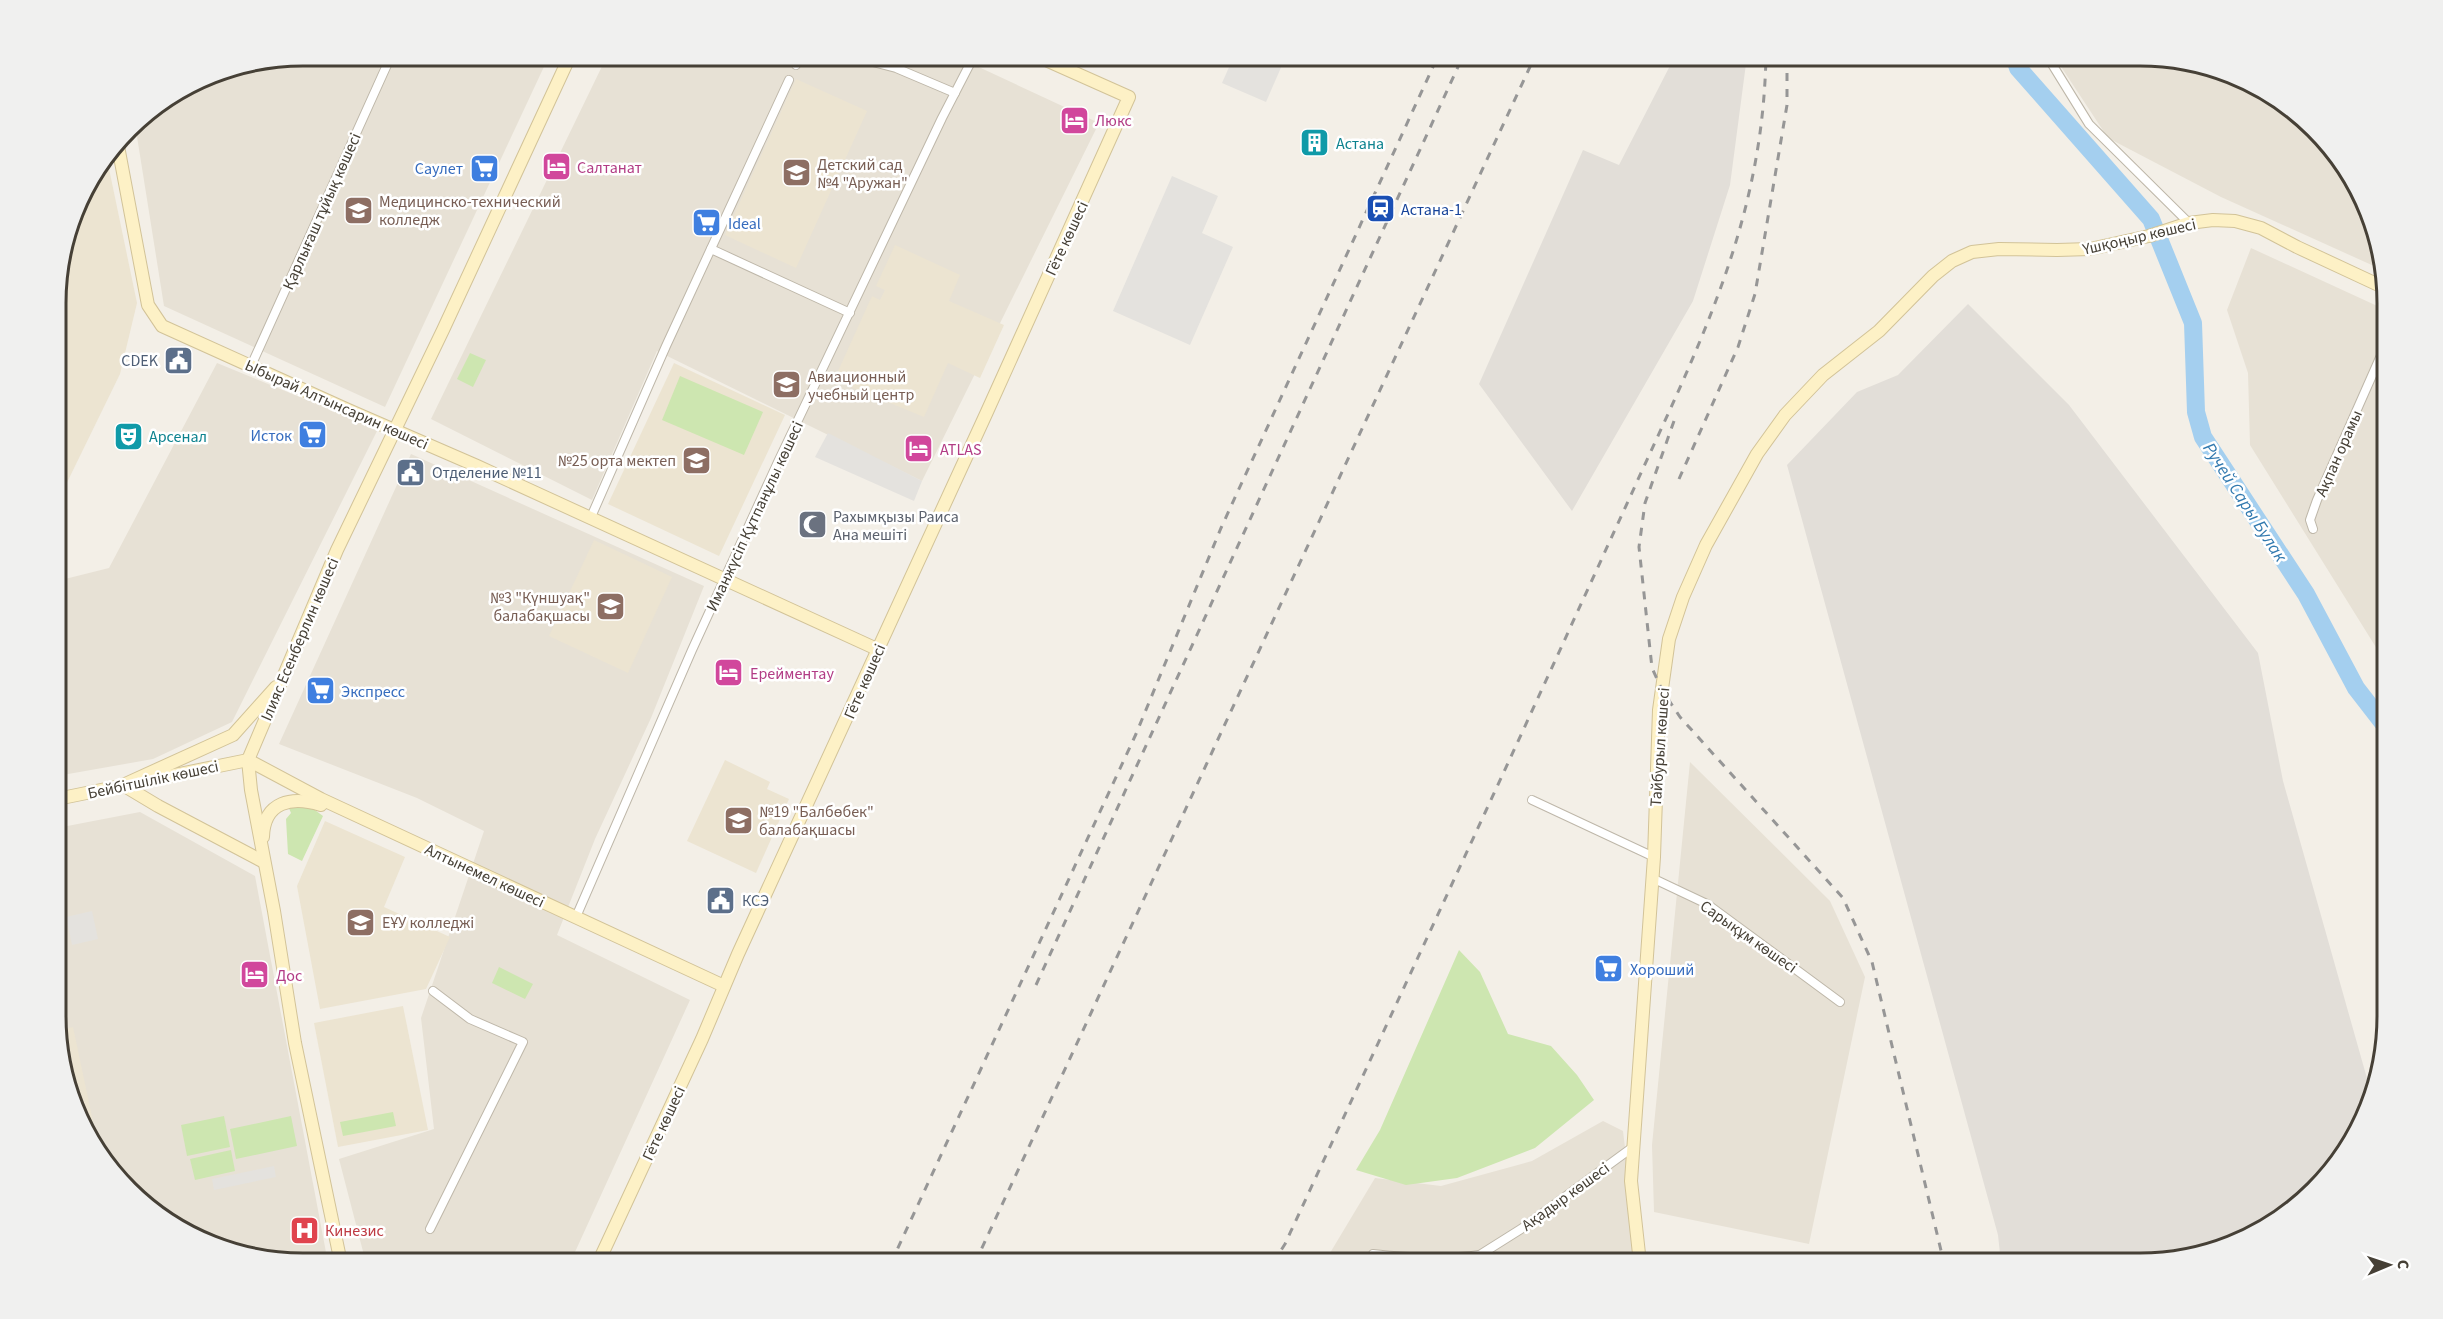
<svg xmlns="http://www.w3.org/2000/svg" width="2443" height="1319" viewBox="0 0 2443 1319" font-family="'Source Sans 3',sans-serif">
	<rect width="100%" height="100%" fill="#f3efe7"/>
	<!-- residential -->
	<g fill="#e7e1d5">
		<polygon points="303,56 549,56 385,407 164,306 135,124 140,117 209,74"/>
		<polygon points="607,56 955,56 1099,123 922,481 657,351 592,500 431,419"/>
		<polygon points="2054,56 2140,56 2250,81 2303,117 2346,165 2385,271 2221,197 2108,138"/>
		<polygon points="2251,248 2386,310 2387,665 2250,445 2248,373 2227,310"/>
		<polygon points="217,363 378,429 232,722 153,759 57,776 57,581 109,568"/>
		<polygon points="411,454 704,586 651,718 595,839 557,935 690,1000 570,1263 366,1263 339,1159 434,1129 421,1018 484,831 417,798 279,744"/>
		<polygon points="1690,762 1830,901 1865,977 1809,1244 1654,1212 1652,1145"/>
		<polygon points="140,812 255,876 328,1263 303,1263 193,1238 107,1166 74,1110 58,1048 57,828"/>
		<polygon points="1603,1121 1623,1131 1639,1263 1324,1263 1375,1178 1441,1186 1532,1161"/>
	</g>
	<!-- industrial -->
	<g fill="#e2ded8">
		<polygon points="1675,56 1747,56 1730,185 1693,301 1572,511 1479,384 1583,150 1619,165"/>
		<polygon points="1968,304 2069,405 2258,653 2283,781 2370,1089 2362,1126 2326,1179 2277,1222 2219,1250 2155,1263 2001,1263 1998,1235 1787,465 1857,392 1898,375"/>
	</g>
	<!-- education -->
	<g fill="#ece4d1">
		<polygon points="796,79 867,111 796,268 725,235"/>
		<polygon points="107,159 137,303 120,374 57,503 56,287 81,193"/>
		<polygon points="895,245 960,275 949,301 1004,325 980,378 948,363 924,417 834,380 872,296 880,300 885,290 876,286"/>
		<polygon points="674,363 785,415 719,556 608,504"/>
		<polygon points="594,540 672,577 628,673 549,636"/>
		<polygon points="725,760 770,782 767,789 789,799 756,873 687,841"/>
		<polygon points="325,821 405,857 384,907 450,937 426,989 320,1009 297,886"/>
		<polygon points="403,1006 428,1130 338,1147 314,1023"/>
		<polygon points="73,1027 99,1150 98,1151 74,1110 58,1048 58,1031"/>
	</g>
	<!-- green -->
	<g fill="#cde6b0">
		<polygon points="470,353 486,360 473,387 457,379"/>
		<polygon points="680,376 763,412 744,455 662,420"/>
		<polygon points="304,802 323,816 302,861 288,854 286,819 291,813 288,806"/>
		<polygon points="1459,950 1480,972 1508,1034 1551,1046 1577,1075 1594,1100 1535,1148 1457,1178 1406,1185 1356,1170 1380,1130"/>
		<polygon points="499,967 533,984 525,999 492,983"/>
		<polygon points="393,1112 396,1126 343,1136 340,1122"/>
		<polygon points="224,1116 230,1147 187,1156 181,1125"/>
		<polygon points="291,1116 297,1146 236,1159 230,1129"/>
		<polygon points="231,1150 235,1171 195,1180 190,1159"/>
	</g>
	<!-- parking -->
	<g fill="#e4e2de">
		<polygon points="1234,56 1286,56 1266,102 1222,83"/>
		<polygon points="1172,176 1218,196 1202,233 1233,247 1190,345 1113,311"/>
		<polygon points="828,433 922,481 914,501 815,457"/>
		<polygon points="92,911 98,939 72,945 66,917"/>
		<polygon points="274,1166 276,1177 214,1190 212,1179"/>
	</g>
	<g fill="none" stroke-linecap="round" stroke-linejoin="round">
		<!-- river -->
		<polyline stroke="#a4cfef" stroke-width="18" points="2014,56 2018,68 2151,219 2193,323 2196,412 2203,437 2306,594 2356,688 2387,728"/>
		<defs>
			<g id="street">
				<polyline points="2047,56 2089,124 2189,223"/>
				<polyline points="865,60 896,68 955,93"/>
				<polyline points="796,65 800,56"/>
				<polyline points="711,249 850,313"/>
				<polyline points="251,366 391,56"/>
				<polyline points="591,517 666,346 789,80"/>
				<polyline points="2313,529 2310,520 2317,500 2386,344"/>
				<polyline points="1532,800 1654,857"/>
				<polyline points="1652,878 1707,904 1840,1002"/>
				<polyline points="576,917 692,650 778,462 942,118 974,56"/>
				<polyline points="430,1229 523,1042 470,1019 433,991"/>
				<path d="M1373 1254C1409 1258 1443 1260 1480 1255L1491 1263"/>
				<polyline points="1467,1263 1521,1229 1633,1147"/>
			</g>
			<g id="secondary">
				<polyline points="118,146 148,305 162,326 348,410 477,466 879,650"/>
				<polyline points="248,760 321,799 724,986"/>
				<polyline points="123,785 233,735 276,687"/>
				<polyline points="123,785 158,806 264,862"/>
				<polyline points="57,799 248,760"/>
				<path d="M263 837C264 801 292 796 321 805"/>
				<polyline points="341,1263 295,1043 274,911 251,790 248,760 337,550 443,330 570,56"/>
				<polyline points="598,1263 702,1039 738,954 986,414 1129,97 1037,56"/>
				<polyline points="1640,1263 1631,1181 1654,857 1659,710 1669,639 1683,597 1706,545 1757,454 1785,415 1823,375 1879,331 1933,276 1952,261 1972,252 1999,249 2057,250 2090,249 2149,236 2189,223 2213,220 2235,221 2261,228 2297,247 2385,288"/>
			</g>
		</defs>
		<!-- street casing -->
		<use href="#street" stroke="#beb7a9" stroke-width="10"/>
		<!-- secondary casing -->
		<use href="#secondary" stroke="#d2c398" stroke-width="14"/>
		<!-- street -->
		<use href="#street" stroke="#fff" stroke-width="8"/>
		<!-- secondary -->
		<use href="#secondary" stroke="#fdf1c6" stroke-width="12"/>
		<!-- rail -->
		<g stroke="#969696" stroke-width="3" stroke-dasharray="8 8" stroke-linecap="butt">
			<polyline points="1674,421 1645,503 1639,547 1652,668 1662,690 1680,717 1843,898 1872,962 1944,1263"/>
			<polyline points="1679,479 1738,347 1755,294 1787,105 1787,56"/>
			<polyline points="1036,985 1463,56"/>
			<polyline points="891,1263 1136,734 1221,528 1438,56"/>
			<polyline points="975,1263 1535,56"/>
			<path d="M1273 1263 1285 1244C1382 1034 1480 825 1576 615 1603 556 1630 497 1657 438 1716 310 1763 200 1766 56"/>
		</g>
	</g>
	<!-- icons -->
	<defs>
		<symbol id="hotel-square" viewBox="-11 -11 22 22"><rect x="-9" y="-9" width="18" height="18" rx="4" fill="#d1479c" stroke="#fff"/><path d="M-6-4.5h1.5V1H6V5H4.5V3h-9V5H-6ZM-4 0a1.8 1.8 0 1 1 3.6 0ZM.5 0V-2.5h3Q6-2.5 6 0Z" fill="#fff"/></symbol>
		<symbol id="building-square" viewBox="-11 -11 22 22"><rect x="-9" y="-9" width="18" height="18" rx="4" fill="#0f9aa8" stroke="#fff"/><path d="M-4-6H4V6H1V3H-1V6H-4ZM-2.5-4.3h1.7v1.8h-1.7ZM.8-4.3h1.7v1.8H.8ZM-2.5-1h1.7V.8h-1.7ZM.8-1h1.7V.8H.8Z" fill="#fff"/></symbol>
		<symbol id="supermarket-square" viewBox="-11 -11 22 22"><rect x="-9" y="-9" width="18" height="18" rx="4" fill="#3f7fe0" stroke="#fff"/><path d="M-6-5.5h2.5l.6 2H6L4.5 2H-2.5L-4.4-4H-6ZM-1.5 3.2a1.3 1.3 0 1 0 .1 0ZM3 3.2a1.3 1.3 0 1 0 .1 0Z" fill="#fff"/></symbol>
		<symbol id="school-square" viewBox="-11 -11 22 22"><rect x="-9" y="-9" width="18" height="18" rx="4" fill="#8d6e63" stroke="#fff"/><path d="M0-5L7-2L0 1L-7-2ZM-4 1L0 2.5L4 1V4Q0 6-4 4Z" fill="#fff"/></symbol>
		<symbol id="station-square" viewBox="-11 -11 22 22"><rect x="-9" y="-9" width="18" height="18" rx="4" fill="#1a4fb4" stroke="#fff"/><path d="M-3-6H3Q5-6 5-4V2Q5 4 3 4L4.5 6H3L1.5 4h-3L-3 6H-4.5L-3 4Q-5 4-5 2V-4Q-5-6-3-6ZM-3.5-4v3h7v-3ZM-3.5 1v1.5H-2V1ZM2 1v1.5H3.5V1Z" fill="#fff"/></symbol>
		<symbol id="university-square" viewBox="-11 -11 22 22"><rect x="-9" y="-9" width="18" height="18" rx="4" fill="#8d6e63" stroke="#fff"/><path d="M0-5L7-2L0 1L-7-2ZM-4 1L0 2.5L4 1V4Q0 6-4 4Z" fill="#fff"/></symbol>
		<symbol id="civic-square" viewBox="-11 -11 22 22"><rect x="-9" y="-9" width="18" height="18" rx="4" fill="#5c6f8a" stroke="#fff"/><path d="M-.6-6.5H3V-4.5H.6V-3L4-1V1h2V6H-6V1h2V-1L-.6-3ZM-1.2 2.5V6h2.4V2.5Z" fill="#fff"/></symbol>
		<symbol id="theatre-square" viewBox="-11 -11 22 22"><rect x="-9" y="-9" width="18" height="18" rx="4" fill="#0f9aa8" stroke="#fff"/><path d="M-5-5.5Q0-4 5-5.5V0Q5 5 0 6Q-5 5-5 0ZM-3.3-2.5H-1v1.5H-3.3ZM1-2.5H3.3v1.5H1ZM-2.8 1Q0 5.5 2.8 1Z" fill="#fff"/></symbol>
		<symbol id="mosque-square" viewBox="-11 -11 22 22"><rect x="-9" y="-9" width="18" height="18" rx="4" fill="#6b7280" stroke="#fff"/><path d="M3.5-4.9A6 6 0 1 0 3.5 4.9A5 5 0 1 1 3.5-4.9Z" fill="#fff"/></symbol>
		<symbol id="hospital-square" viewBox="-11 -11 22 22"><rect x="-9" y="-9" width="18" height="18" rx="4" fill="#e0444e" stroke="#fff"/><path d="M-5-5h3v3.5h4V-5h3V5h-3V1.5h-4V5h-3Z" fill="#fff"/></symbol>
	</defs>
	<g fill-rule="evenodd">
		<use href="#hotel-square" x="1058" y="104" width="33" height="33"/>
		<use href="#building-square" x="1298" y="126" width="33" height="33"/>
		<use href="#hotel-square" x="540" y="150" width="33" height="33"/>
		<use href="#supermarket-square" x="468" y="152" width="33" height="33"/>
		<use href="#school-square" x="780" y="156" width="33" height="33"/>
		<use href="#station-square" x="1364" y="192" width="33" height="33"/>
		<use href="#university-square" x="342" y="194" width="33" height="33"/>
		<use href="#supermarket-square" x="690" y="206" width="33" height="33"/>
		<use href="#civic-square" x="162" y="344" width="33" height="33"/>
		<use href="#university-square" x="770" y="368" width="33" height="33"/>
		<use href="#supermarket-square" x="296" y="418" width="33" height="33"/>
		<use href="#theatre-square" x="112" y="420" width="33" height="33"/>
		<use href="#hotel-square" x="902" y="432" width="33" height="33"/>
		<use href="#school-square" x="680" y="444" width="33" height="33"/>
		<use href="#civic-square" x="394" y="456" width="33" height="33"/>
		<use href="#mosque-square" x="796" y="508" width="33" height="33"/>
		<use href="#school-square" x="594" y="590" width="33" height="33"/>
		<use href="#hotel-square" x="712" y="656" width="33" height="33"/>
		<use href="#supermarket-square" x="304" y="674" width="33" height="33"/>
		<use href="#school-square" x="722" y="804" width="33" height="33"/>
		<use href="#civic-square" x="704" y="884" width="33" height="33"/>
		<use href="#university-square" x="344" y="906" width="33" height="33"/>
		<use href="#supermarket-square" x="1592" y="952" width="33" height="33"/>
		<use href="#hotel-square" x="238" y="958" width="33" height="33"/>
		<use href="#hospital-square" x="288" y="1214" width="33" height="33"/>
	</g>
	<g text-anchor="middle" stroke-width="5" stroke-linejoin="round" paint-order="stroke">
		<!-- hotel labels -->
		<g font-size="16" fill="#b23c85" stroke="#fff" text-anchor="start">
			<text x="1095" y="126">Люкс</text>
			<text x="577" y="173">Салтанат</text>
			<text x="940" y="455">ATLAS</text>
			<text x="750" y="679">Ерейментау</text>
			<text x="276" y="981">Дос</text>
		</g>
		<!-- culture labels -->
		<g font-size="16" fill="#0d838f" stroke="#fff" text-anchor="start">
			<text x="1336" y="149">Астана</text>
			<text x="149" y="442">Арсенал</text>
		</g>
		<!-- education labels -->
		<g font-size="16" fill="#785e54" stroke="#fff" text-anchor="start">
			<text x="817" y="170">Детский сад<tspan x="817" dy="18">№4 "Аружан"</tspan></text>
			<text x="379" y="207">Медицинско-технический<tspan x="379" dy="18">колледж</tspan></text>
			<text x="808" y="382">Авиационный<tspan x="808" dy="18">учебный центр</tspan></text>
			<text x="676" y="466" text-anchor="end">№25 орта мектеп</text>
			<text x="590" y="603" text-anchor="end">№3 "Күншуақ"<tspan x="590" dy="18">балабақшасы</tspan></text>
			<text x="759" y="817">№19 "Балбөбек"<tspan x="759" dy="18">балабақшасы</tspan></text>
			<text x="382" y="928">ЕҰУ колледжі</text>
		</g>
		<!-- shop labels -->
		<g font-size="16" fill="#366cbe" stroke="#fff" text-anchor="start">
			<text x="463" y="174" text-anchor="end">Саулет</text>
			<text x="728" y="229">Ideal</text>
			<text x="292" y="441" text-anchor="end">Исток</text>
			<text x="341" y="697">Экспресс</text>
			<text x="1630" y="975">Хороший</text>
		</g>
		<!-- transit labels -->
		<g font-size="16" fill="#164399" stroke="#fff" text-anchor="start">
			<text x="1401" y="215">Астана-1</text>
		</g>
		<!-- street labels -->
		<g font-size="16" fill="#464036" stroke="#fff">
			<text transform="translate(321 211) rotate(-66)" y="6">Қарлығаш тұйық көшесі</text>
			<text transform="translate(2139 236) rotate(-13)" y="6">Үшқоңыр көшесі</text>
			<text transform="translate(1066 238) rotate(-65)" y="6">Гёте көшесі</text>
			<text transform="translate(337 404) rotate(24)" y="6">Ыбырай Алтынсарин көшесі</text>
			<text transform="translate(2338 453) rotate(-66)" y="6">Ақпан орамы</text>
			<text transform="translate(754 516) rotate(-65)" y="6">Иманжүсіп Құтпанұлы көшесі</text>
			<text transform="translate(299 639) rotate(-67)" y="6">Ілияс Есенберлин көшесі</text>
			<text transform="translate(864 681) rotate(-66)" y="6">Гёте көшесі</text>
			<text transform="translate(1659 747) rotate(-86)" y="6">Тайбурыл көшесі</text>
			<text transform="translate(153 779) rotate(-12)" y="6">Бейбітшілік көшесі</text>
			<text transform="translate(485 875) rotate(25)" y="6">Алтынемел көшесі</text>
			<text transform="translate(1749 936) rotate(35)" y="6">Сарықұм көшесі</text>
			<text transform="translate(663 1123) rotate(-65)" y="6">Гёте көшесі</text>
			<text transform="translate(1565 1196) rotate(-36)" y="6">Ақадыр көшесі</text>
		</g>
		<!-- service labels -->
		<g font-size="16" fill="#4e5e75" stroke="#fff" text-anchor="start">
			<text x="158" y="366" text-anchor="end">CDEK</text>
			<text x="432" y="478">Отделение №11</text>
			<text x="742" y="906">КСЭ</text>
		</g>
		<!-- worship labels -->
		<g font-size="16" fill="#5b616d" stroke="#fff" text-anchor="start">
			<text x="833" y="522">Рахымқызы Раиса<tspan x="833" dy="18">Ана мешіті</tspan></text>
		</g>
		<!-- health labels -->
		<g font-size="16" fill="#be3a42" stroke="#fff" text-anchor="start">
			<text x="325" y="1236">Кинезис</text>
		</g>
		<!-- water labels -->
		<g font-size="18" font-style="italic" fill="#3179af" stroke="#fff">
			<text transform="translate(2245 502) rotate(57)" y="6">Ручей Сары Булак</text>
		</g>
	</g>
	<!-- crop -->
	<path d="M0 0H2443V1319H0ZM303 66H2140A237 237 0 0 1 2377 303V1016A237 237 0 0 1 2140 1253H303A237 237 0 0 1 66 1016V303A237 237 0 0 1 303 66Z" fill="#f0f0ef" fill-rule="evenodd"/>
	<path fill="none" stroke="#464036" stroke-width="3" d="M303 66H2140A237 237 0 0 1 2377 303V1016A237 237 0 0 1 2140 1253H303A237 237 0 0 1 66 1016V303A237 237 0 0 1 303 66Z"/>
	<!-- north arrow -->
	<g transform="translate(2389 1265) rotate(88)" stroke="#ffffff" stroke-width="4.5" paint-order="stroke">
	<path d="M0-4.5L10 22L0 15L-10 22Z" fill="#464036"/>
	<text y="-9" font-size="16" font-weight="bold" text-anchor="middle" fill="#464036">С</text>
	</g>
</svg>
